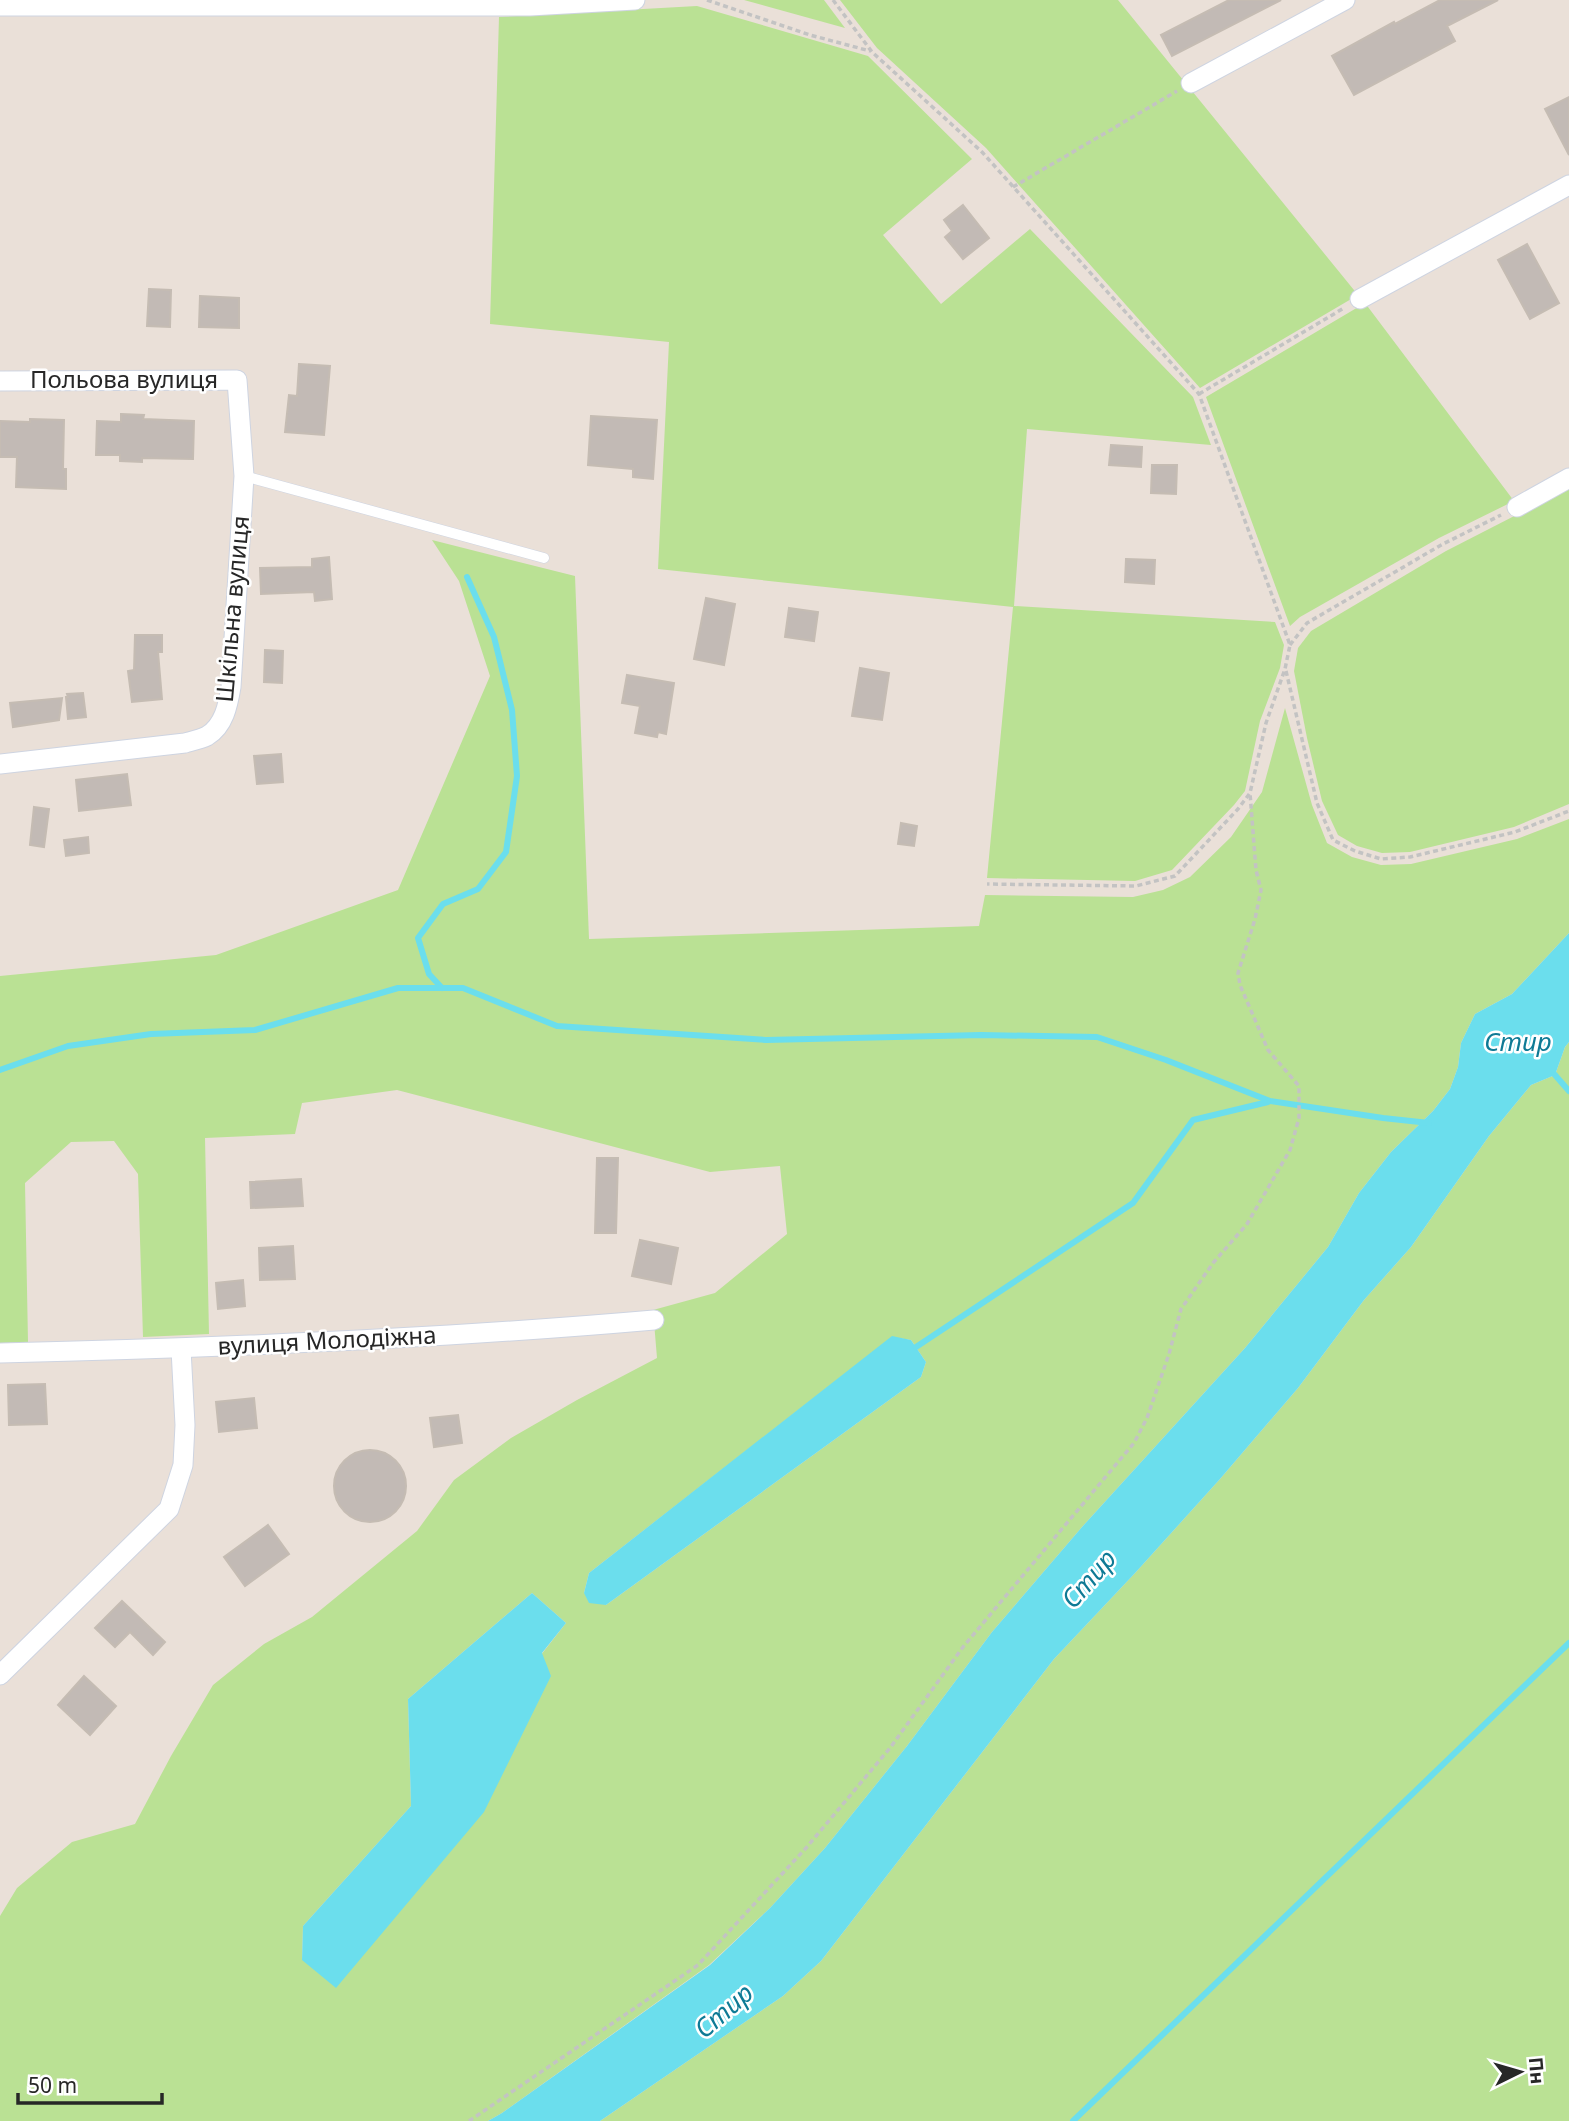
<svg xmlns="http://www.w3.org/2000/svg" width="1569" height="2121" viewBox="0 0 1569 2121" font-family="'Noto Sans',sans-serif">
	<rect width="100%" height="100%" fill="#eae0d8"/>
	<!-- green -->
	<g fill="#bae194" fill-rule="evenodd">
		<polygon points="744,0 824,0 845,28"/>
		<polygon points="840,0 1118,0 1358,295 1200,388 986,148 877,48"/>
		<polygon points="697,6 868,56 972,159 883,235 941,304 1030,229 1193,397 1211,445 1027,429 1014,606 1275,622 1284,645 1280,668 1260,721 1245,791 1234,805 1172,870 1135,881 987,878 1013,607 658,569 669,342 490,324 499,17"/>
		<polygon points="1365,303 1514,501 1439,538 1300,617 1290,626 1206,397"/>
		<polygon points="1569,488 1569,804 1514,827 1410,852 1382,853 1357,846 1338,835 1322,801 1307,738 1294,671 1298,648 1311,631 1446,551"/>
		<path d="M432 540 575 576 589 939 979 926 985 895 1133 897 1163 890 1190 877 1231 837 1262 792 1285 708 1312 805 1327 843 1352 857 1381 865 1411 864 1517 839 1569 819V933L1512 994 1475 1014 1461 1043 1458 1067 1450 1089 1433 1111 1391 1152 1359 1193 1328 1247 1245 1348 1082 1527 992 1632 907 1746 825 1848 770 1908 709 1965 502 2113 488 2121H0V1916L17 1888 72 1842 135 1824 171 1756 213 1685 264 1644 312 1617 417 1531 454 1480 511 1438 577 1400 657 1358 653 1310 715 1293 787 1234 780 1166 710 1172 397 1090 302 1103 295 1134 205 1138 209 1334 143 1337 138 1174 114 1141 71 1142 25 1183 28 1342 0 1343V976L216 955 398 890 490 676 459 581ZM892 1337 911 1340 926 1362 921 1377 606 1605 584 1593 589 1573ZM532 1593 566 1623 302 1960 303 1926 411 1806 408 1699Z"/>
		<polygon points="1569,1042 1569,2121 600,2121 783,1996 821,1961 1054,1659 1136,1572 1220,1479 1298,1388 1364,1300 1411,1247 1489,1136 1531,1085 1555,1075 1565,1047"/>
	</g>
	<!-- water -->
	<g fill="#6bdeed">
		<polygon points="1569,933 1569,1042 1565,1047 1555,1075 1531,1085 1489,1136 1411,1247 1364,1300 1298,1388 1220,1479 1136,1572 1054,1659 821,1961 783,1996 600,2121 488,2121 502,2113 710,1965 770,1908 825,1848 907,1746 992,1632 1082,1527 1245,1348 1328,1247 1359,1193 1391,1152 1433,1111 1450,1089 1458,1067 1461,1043 1475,1014 1512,994"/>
		<polygon points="892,1336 911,1340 926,1362 921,1377 606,1605 589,1603 584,1593 589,1573"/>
		<polygon points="532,1593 566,1623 542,1653 551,1676 484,1812 336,1988 302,1960 303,1926 411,1806 408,1699"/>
	</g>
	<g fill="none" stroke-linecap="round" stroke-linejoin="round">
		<!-- stream -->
		<g stroke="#6bdeed" stroke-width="6">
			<polyline points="442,988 429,974 418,938 443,904 478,889 506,852 517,776 512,710 494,637 467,577"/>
			<polyline points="0,1070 68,1046 151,1034 255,1030 398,988 463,988 557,1026 766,1040 981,1035 1097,1037 1166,1060 1270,1101 1383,1118 1429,1123"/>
			<polyline points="1555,1075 1569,1091"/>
			<polyline points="916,1347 1133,1203 1193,1120 1268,1102"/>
			<polyline points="1073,2121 1569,1643"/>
		</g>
	</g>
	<!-- building -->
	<g fill="#c2bab5" stroke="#c5bcb3" stroke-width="2">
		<polygon points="1229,0 1281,0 1172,56 1161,35"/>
		<polygon points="1440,0 1498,0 1447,26 1455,41 1354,95 1332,56 1394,22 1395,24"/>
		<polygon points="1569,97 1569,155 1545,109"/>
		<polygon points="963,205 989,238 963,259 945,237 952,231 944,220"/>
		<polygon points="1527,244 1559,303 1530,319 1498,260"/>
		<polygon points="149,289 171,290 170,327 147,326"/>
		<polygon points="200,296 239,298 239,328 199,327"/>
		<polygon points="299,364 330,366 324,435 285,432 289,395 297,396"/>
		<polygon points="121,414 144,415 143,419 194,421 193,459 142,458 142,462 120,461 120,455 96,455 97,421 121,422"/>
		<polygon points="591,416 657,420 653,479 633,477 633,469 588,465"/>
		<polygon points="30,419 64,420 63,469 66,469 66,489 16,487 17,457 0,457 0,421 30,422"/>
		<polygon points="1111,445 1142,447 1141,467 1109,465"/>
		<polygon points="1152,465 1177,465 1176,494 1151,493"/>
		<polygon points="329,557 332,599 315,601 314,592 261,594 260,568 312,567 312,559"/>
		<polygon points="1126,559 1155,560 1154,584 1125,582"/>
		<polygon points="706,598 735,604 724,665 694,659"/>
		<polygon points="789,608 818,612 814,641 785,637"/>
		<polygon points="135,635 162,635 162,652 158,652 162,699 132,702 128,671 134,670"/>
		<polygon points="265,650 283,651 282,683 264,682"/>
		<polygon points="860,668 889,673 882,720 852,716"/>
		<polygon points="627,675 674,683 666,734 658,732 657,737 635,733 640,706 622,703"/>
		<polygon points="83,693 86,717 68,719 66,697 68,697 67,694"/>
		<polygon points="62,698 59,720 13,727 10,703"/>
		<polygon points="281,754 283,782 257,784 254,756"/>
		<polygon points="127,774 131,805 79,811 76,780"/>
		<polygon points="34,807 49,809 44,847 30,845"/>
		<polygon points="901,823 917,826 914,846 898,844"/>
		<polygon points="88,837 89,853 66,856 64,840"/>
		<polygon points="597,1158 618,1158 616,1233 595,1233"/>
		<polygon points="301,1179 303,1206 251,1208 250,1182"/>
		<polygon points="640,1240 678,1248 671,1284 632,1276"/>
		<polygon points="293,1246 295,1279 260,1280 259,1248"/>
		<polygon points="243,1280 245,1306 218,1309 216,1283"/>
		<polygon points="45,1384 47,1424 9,1425 8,1385"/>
		<polygon points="254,1398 257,1428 219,1432 216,1402"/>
		<polygon points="458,1415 462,1443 434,1447 430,1418"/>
		<circle cx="370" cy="1486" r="36"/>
		<polygon points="268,1525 289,1554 245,1586 224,1557"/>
		<polygon points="122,1601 165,1642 153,1655 130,1632 115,1647 95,1628"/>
		<polygon points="84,1676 116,1706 90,1735 58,1705"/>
	</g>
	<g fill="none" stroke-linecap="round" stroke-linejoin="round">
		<defs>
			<polyline id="service" points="244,476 544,558"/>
			<g id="minor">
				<polyline points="0,6 530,6 635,0"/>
				<polyline points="1191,83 1345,0"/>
				<polyline points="1360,299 1569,185"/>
				<path d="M0 381 237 380 244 476 231 687C228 705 224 726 207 736 201 739 192 741 185 743L0 764"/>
				<polyline points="1517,507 1569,478"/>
				<path d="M0 1353C218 1348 436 1339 654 1320"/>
				<polyline points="0,1675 169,1509 183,1465 185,1425 181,1349"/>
			</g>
		</defs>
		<!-- service casing -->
		<use href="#service" stroke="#ced4e1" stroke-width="11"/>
		<!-- minor casing -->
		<use href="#minor" stroke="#ced4e1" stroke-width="21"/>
		<!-- path -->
		<g stroke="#c3c3c3" stroke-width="3.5" stroke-dasharray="5 3.5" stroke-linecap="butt">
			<polyline points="707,0 810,35 870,51"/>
			<polyline points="833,0 872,52 982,152 1199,394 1290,645 1285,669 1266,723 1250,793 1238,809 1175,876 1136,886 987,884"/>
			<polyline points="1013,187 1177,91"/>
			<polyline points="1199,394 1344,308"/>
			<polyline points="1290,645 1307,623 1443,544 1501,515"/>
			<polyline points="1286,671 1317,803 1333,840 1355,851 1381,859 1410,857 1515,832 1569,811"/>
			<polyline points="469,2121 698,1965 806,1848 890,1748 963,1647 1134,1443 1147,1418 1169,1354 1181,1309 1213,1263 1247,1224 1290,1150 1299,1118 1299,1086 1268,1050 1240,985 1238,973 1255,919 1261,890 1256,870 1250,793"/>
		</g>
		<!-- service -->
		<use href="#service" stroke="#fff" stroke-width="10"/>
		<!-- minor -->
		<use href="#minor" stroke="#fff" stroke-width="19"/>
	</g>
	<g text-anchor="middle" stroke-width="5" stroke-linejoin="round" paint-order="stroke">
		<!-- street labels -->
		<g font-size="24" fill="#272727" stroke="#fff">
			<text x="124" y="388">Польова вулиця</text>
			<text transform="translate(233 609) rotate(-85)" y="8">Шкільна вулиця</text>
			<text transform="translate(327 1341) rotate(-3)" y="8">вулиця Молодіжна</text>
		</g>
		<!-- water labels -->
		<g font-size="26" font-style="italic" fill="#0e7a95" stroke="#fff">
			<text x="1518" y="1051">Стир</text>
			<text transform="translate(1089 1579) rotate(-49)" y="9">Стир</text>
			<text transform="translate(724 2011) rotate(-41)" y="9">Стир</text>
		</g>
	</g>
	<!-- north arrow -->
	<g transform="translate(1520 2072) rotate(85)" stroke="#ffffff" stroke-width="5" paint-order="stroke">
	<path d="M0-5L12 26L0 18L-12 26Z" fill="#272727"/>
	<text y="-10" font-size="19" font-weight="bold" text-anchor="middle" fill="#272727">Пн</text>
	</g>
	<!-- scale -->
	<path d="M18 2093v10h144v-10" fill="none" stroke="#272727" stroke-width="3.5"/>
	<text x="28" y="2093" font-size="21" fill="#272727" stroke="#ffffff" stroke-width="5" paint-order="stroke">50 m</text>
</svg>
